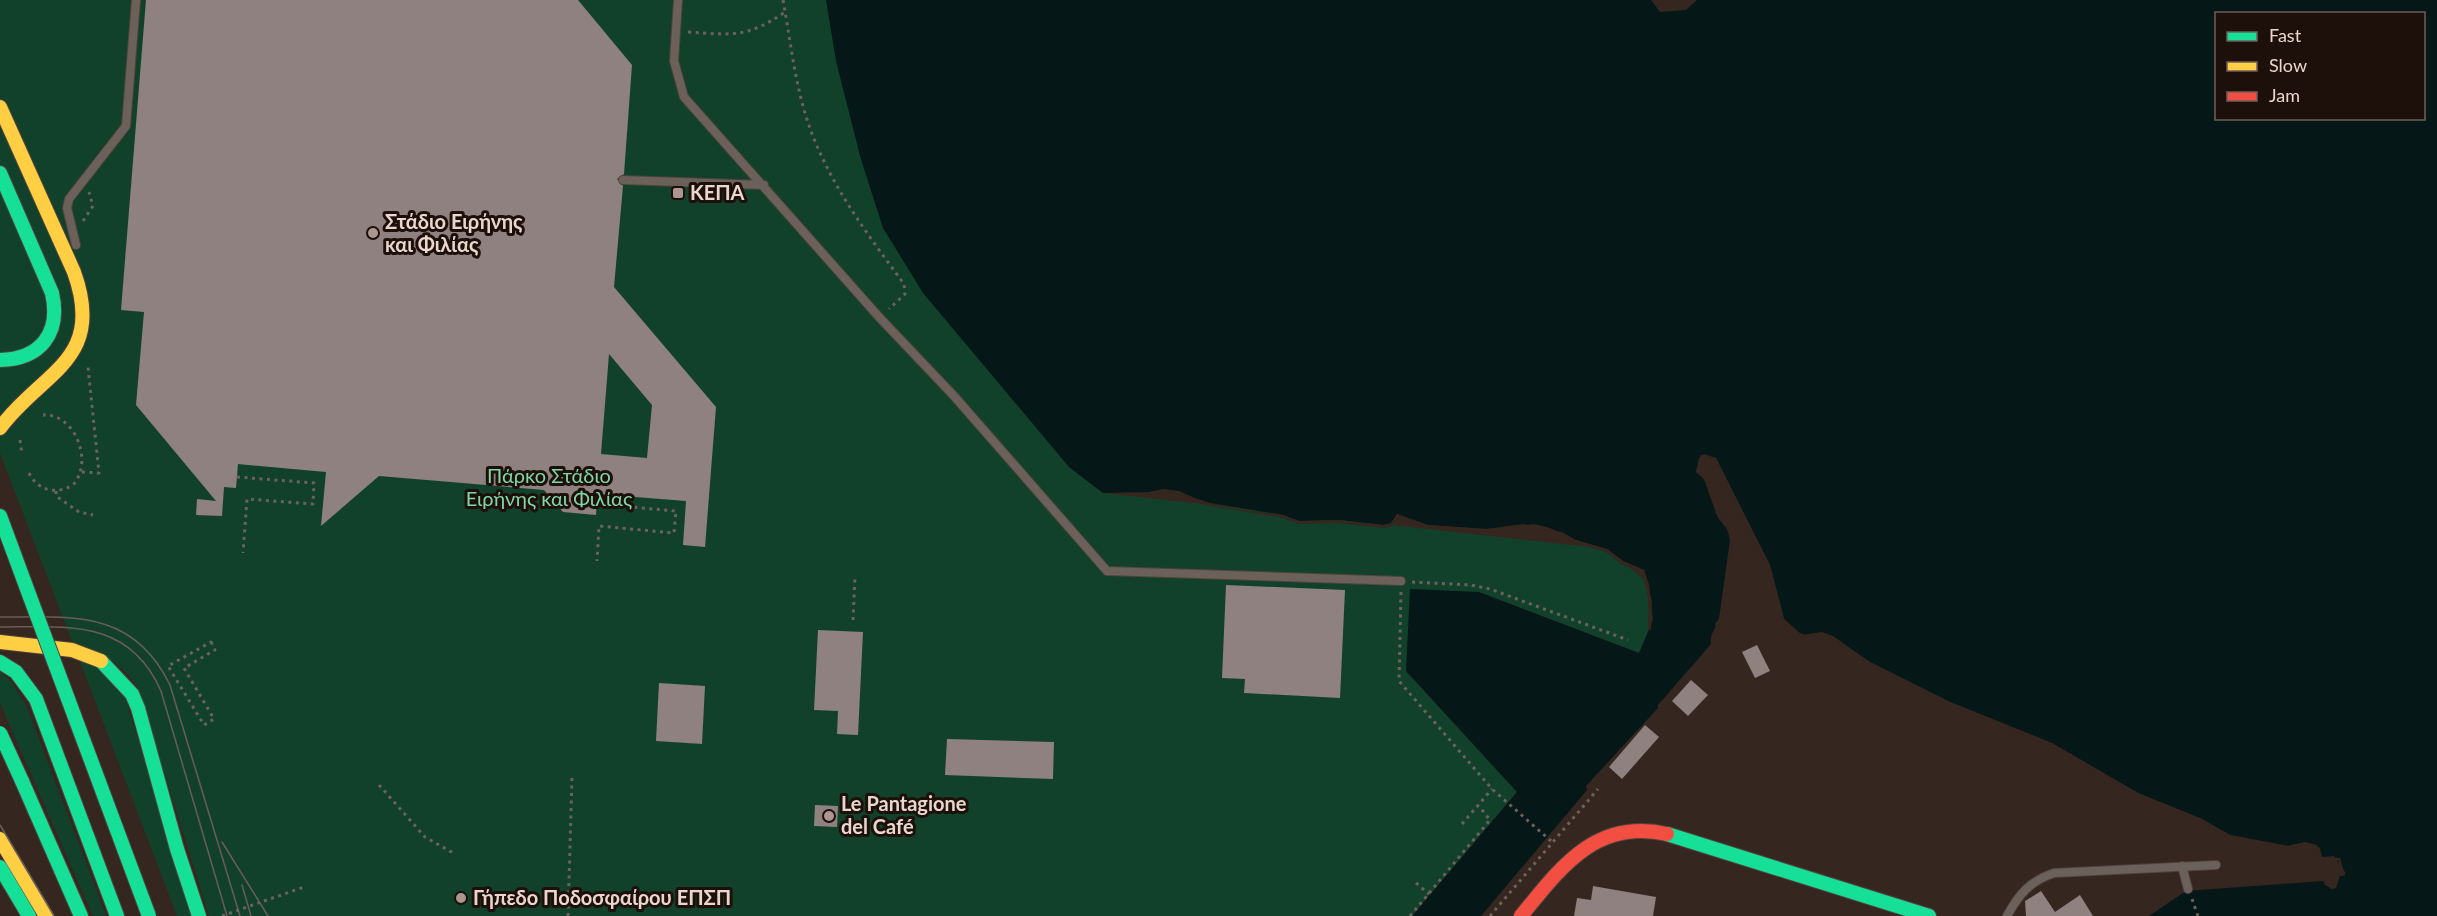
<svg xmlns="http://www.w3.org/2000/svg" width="2437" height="916" viewBox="0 0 2437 916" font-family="Lato,sans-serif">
	<rect width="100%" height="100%" fill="#35261f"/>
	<!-- green -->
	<g fill="#12412b">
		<path d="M0 0H830L1069 467 1103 493 1607 549 1646 581 1651 630 1639 653 1479 592 1406 671 1517 792 1412 916H209L138 688C119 660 104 656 73 644L0 453Z"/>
		<polygon points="79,659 99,669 125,697 191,916 177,916"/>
		<polygon points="0,672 10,680 26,705 106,916 93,916 11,729 0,702"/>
	</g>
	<!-- water -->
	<path fill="#051717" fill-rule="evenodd" d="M826 0H1651L1660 12 1686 10 1697 0H2437V916H2149L2186 891 2323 881 2332 889 2338 877 2345 875V872L2334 856 2322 857 2320 848 2305 842 2288 846 2230 835 2202 819 2138 793 2052 743 1950 702 1870 662 1833 636 1822 632 1805 635 1798 632 1784 619 1770 565 1716 458 1704 454 1699 458 1696 472C1710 482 1711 498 1716 513 1719 522 1727 526 1730 536 1731 545 1723 610 1719 619 1716 628 1709 635 1711 644L1658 705V708L1586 786 1587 790 1481 916H1412L1517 792 1406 671 1410 589 1479 592 1639 653 1653 620 1649 584 1644 570 1623 561 1607 549 1576 540 1562 532 1523 524 1486 529 1428 525 1397 514 1391 523 1384 525 1339 520 1299 521 1283 515 1204 502 1179 491 1164 489 1149 492 1103 493 1069 467 923 293 883 228 860 156 836 61ZM2216 14H2424V118H2216Z"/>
	<!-- pier -->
	<g fill="#35261f">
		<polygon points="1701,455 1716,458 1770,565 1784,619 1802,635 1822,632 1870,662 1950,702 2052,743 2138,793 2202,819 2230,835 2288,846 2305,842 2317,845 2322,857 2340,858 2345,875 2340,876 2336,888 2332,889 2325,885 2322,878 2333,886 2336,875 2342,873 2338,860 2321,860 2316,847 2305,845 2288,849 2228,837 2201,821 2137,795 2051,746 1948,704 1869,665 1831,639 1821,635 1805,638 1796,634 1781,620 1767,566 1714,460 1704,457 1699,470 1707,478 1718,501 1719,512 1729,526 1733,537 1725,601 1717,632 1715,624 1719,619 1730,540 1727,528 1716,513 1704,479 1696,472"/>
		<polygon points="1164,489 1224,507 1283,515 1299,521 1339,520 1384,525 1391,523 1397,514 1428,525 1486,529 1534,524 1550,528 1576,540 1607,549 1623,561 1644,570 1652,602 1651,630 1648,629 1649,602 1642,572 1621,564 1606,552 1575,543 1549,531 1533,527 1486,532 1427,528 1398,518 1393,526 1384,528 1338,523 1298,524 1283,518 1204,505 1178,494 1164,492 1148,495 1149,492"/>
	</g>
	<!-- building -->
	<g fill="#8f8180" fill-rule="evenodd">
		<path d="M146 0H578L632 65 624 174 617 179 623 186 614 287 716 407 705 547 683 545 686 501 597 494 596 515 563 512 544 490 379 476 321 526 326 472 238 464 236 488 224 487 222 516 196 515 197 499 216 501 136 405 144 312 121 310ZM609 354 652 405 647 458 601 454Z"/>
		<polygon points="1226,585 1345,590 1340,698 1244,693 1245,679 1222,678"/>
		<polygon points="818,630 863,632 858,735 837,734 838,711 814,710"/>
		<polygon points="1757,645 1770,671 1755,678 1742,652"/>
		<polygon points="1691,680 1708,695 1688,716 1672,701"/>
		<polygon points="659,683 705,686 702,744 656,741"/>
		<polygon points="1645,725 1659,737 1622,779 1609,767"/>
		<polygon points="947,739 1054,742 1053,779 945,775"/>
		<polygon points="815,805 838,806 837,827 814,826"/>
		<polygon points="1593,886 1656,897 1653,916 1574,916 1577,898 1591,900"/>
		<polygon points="2041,891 2055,912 2080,895 2093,916 2026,916 2025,901"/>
	</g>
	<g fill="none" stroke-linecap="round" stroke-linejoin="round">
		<defs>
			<g id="lane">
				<polyline points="678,0 674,61 684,97 879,317 954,396 1107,571 1401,581"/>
				<polyline points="623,180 764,185"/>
				<polyline points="76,245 67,208 69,199 126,126 136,0"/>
				<polyline points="2182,866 2188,889"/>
				<path d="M2007 916C2019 894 2030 881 2054 873L2216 865"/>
			</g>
			<g id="fast">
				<path d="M0 173 52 293C61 333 41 359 0 360"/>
				<polyline points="0,516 30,597"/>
				<polyline points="101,661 132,694 138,708 177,849 199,916"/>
				<polyline points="0,662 16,672 36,699 117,916"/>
				<polyline points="22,781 81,916"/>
				<polyline points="1667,834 1929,916"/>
				<polyline points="0,867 29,916"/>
			</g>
			<g id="slow">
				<path d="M0 107 74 272C106 361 42 371 0 428"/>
				<polyline points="0,642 72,650 101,661"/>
				<polyline points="0,839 46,916"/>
			</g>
			<path id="jam" d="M1521 916C1561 867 1596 818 1667 834"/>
		</defs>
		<!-- lane casing -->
		<use href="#lane" stroke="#51433d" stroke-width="10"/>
		<!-- fast casing -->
		<use href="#fast" stroke="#51433d" stroke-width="16"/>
		<!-- slow casing -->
		<use href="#slow" stroke="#51433d" stroke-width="16"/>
		<!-- jam casing -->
		<use href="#jam" stroke="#51433d" stroke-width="16"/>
		<!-- path -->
		<g stroke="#6d625b" stroke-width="3" stroke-dasharray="3 4.5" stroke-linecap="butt">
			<path d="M783 0C790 38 794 76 805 113 824 177 865 231 904 284L905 294 889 309"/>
			<path d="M688 32C733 35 747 38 785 12"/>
			<polyline points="83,221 93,206 89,192"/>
			<polyline points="20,440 22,454"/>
			<polyline points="82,472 99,473 88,367"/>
			<path d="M29 473C38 491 56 495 73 485 94 462 75 413 43 415"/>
			<polyline points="237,477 314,483 313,504 247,499 243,553"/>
			<polyline points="56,491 56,496 79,512 93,515"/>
			<polyline points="597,504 676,511 674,533 599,526 597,561"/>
			<polyline points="1412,582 1471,585 1490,589 1628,640"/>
			<polyline points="1401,592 1399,681 1492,789 1551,841"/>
			<polyline points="853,620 855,576"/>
			<polygon points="211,642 215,650 184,668 214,719 204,725 168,666"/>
			<polyline points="379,785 425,837 455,854"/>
			<polyline points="1462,824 1492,789"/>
			<polyline points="1416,883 1429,894"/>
			<polyline points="2192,899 2198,916"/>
			<polyline points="264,901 304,887"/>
			<polyline points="568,916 572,777"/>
			<polyline points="1410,916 1490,820 1479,806"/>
			<polyline points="1490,916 1598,789"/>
		</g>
		<!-- lane -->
		<use href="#lane" stroke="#6c615a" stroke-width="8"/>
		<!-- fast -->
		<use href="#fast" stroke="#16e098" stroke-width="14"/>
		<!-- slow -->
		<use href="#slow" stroke="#ffcf43" stroke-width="14"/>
		<!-- jam -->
		<use href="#jam" stroke="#f24e42" stroke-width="14"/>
		<!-- tram -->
		<g stroke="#6a5d58" stroke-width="1.5">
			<path d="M0 617C73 617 133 609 170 685L240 916"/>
			<path d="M0 627C67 627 129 618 161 691L227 916"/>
			<polyline points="0,825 54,916"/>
			<polyline points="222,842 268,916"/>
			<polyline points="242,885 251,916"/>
		</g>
		<defs>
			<g id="fast-bridge">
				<polyline points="30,597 149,916"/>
				<polyline points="0,733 22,781"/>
			</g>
		</defs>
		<!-- fast-bridge casing -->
		<use href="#fast-bridge" stroke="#51433d" stroke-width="16" stroke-linecap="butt"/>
		<!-- path-bridge -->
		<polyline stroke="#6d625b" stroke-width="3" stroke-dasharray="3 4.5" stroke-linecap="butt" points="222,916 264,901"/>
		<!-- fast-bridge -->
		<use href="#fast-bridge" stroke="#16e098" stroke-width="14"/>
	</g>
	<!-- markers -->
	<g fill="#aa9890" stroke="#1d100a" stroke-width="2">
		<rect x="672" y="187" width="12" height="12" rx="3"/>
		<circle cx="373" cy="233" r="6"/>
		<circle cx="829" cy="816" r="6"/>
		<circle cx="461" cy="898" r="6"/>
	</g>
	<g text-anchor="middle" stroke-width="6" stroke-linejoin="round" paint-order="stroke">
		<!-- poi labels -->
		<g font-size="20" font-weight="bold" fill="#e9d6cd" stroke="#1d100a" text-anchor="start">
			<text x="690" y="200">ΚΕΠΑ</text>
			<text x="385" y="229">Στάδιο Ειρήνης<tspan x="385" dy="23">και Φιλίας</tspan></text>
			<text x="841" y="811">Le Pantagione<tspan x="841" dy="23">del Café</tspan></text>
			<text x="473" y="905">Γήπεδο Ποδοσφαίρου ΕΠΣΠ</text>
		</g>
		<!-- park labels -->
		<g font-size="20" fill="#7fd6a9" stroke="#1d100a">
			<text x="549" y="483">Πάρκο Στάδιο<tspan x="549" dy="23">Ειρήνης και Φιλίας</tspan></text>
		</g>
	</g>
	<!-- legend -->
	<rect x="2215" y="12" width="210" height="108" fill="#1d100a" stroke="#6f5f58" stroke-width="1.5"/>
	<rect x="2227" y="32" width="30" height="9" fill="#16e098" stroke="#6f5f58" stroke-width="1.5"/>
	<text x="2269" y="42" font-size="18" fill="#e9d6cd">Fast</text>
	<rect x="2227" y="62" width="30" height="9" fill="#ffcf43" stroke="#6f5f58" stroke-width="1.5"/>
	<text x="2269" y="72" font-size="18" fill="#e9d6cd">Slow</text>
	<rect x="2227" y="92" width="30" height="9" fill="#f24e42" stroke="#6f5f58" stroke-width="1.5"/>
	<text x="2269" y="102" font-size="18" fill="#e9d6cd">Jam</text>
</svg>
